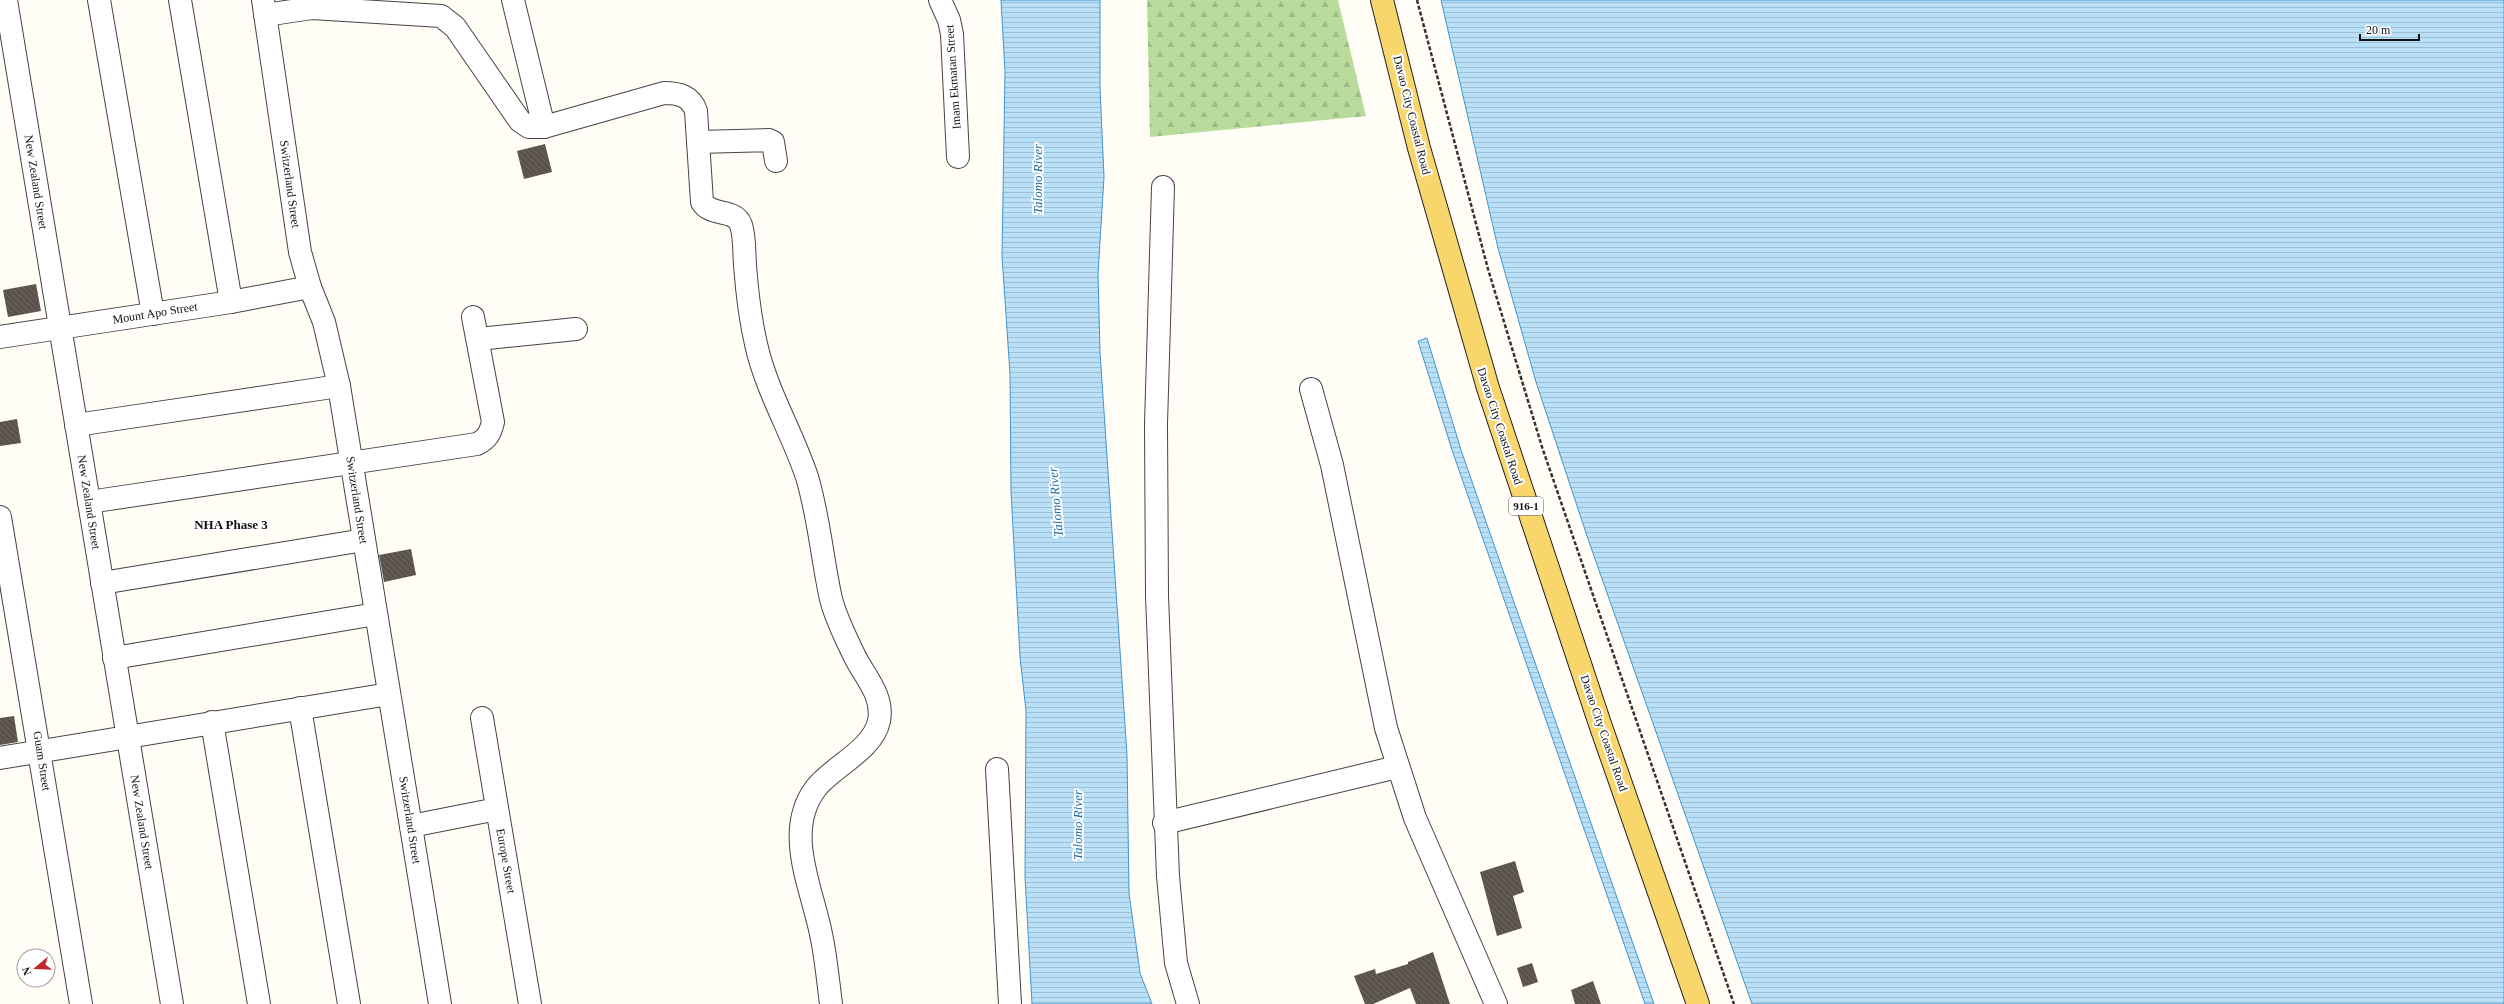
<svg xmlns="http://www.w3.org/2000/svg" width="2504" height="1004" viewBox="0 0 2504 1004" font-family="Georgia,serif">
	<defs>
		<pattern id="forest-firs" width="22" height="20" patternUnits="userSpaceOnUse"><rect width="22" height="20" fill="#b9dc9c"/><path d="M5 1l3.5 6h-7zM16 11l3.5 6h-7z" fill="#9ebc85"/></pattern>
		<pattern id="water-rules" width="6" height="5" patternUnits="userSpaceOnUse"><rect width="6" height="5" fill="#b9e0f7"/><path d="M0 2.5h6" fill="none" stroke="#9ebfd3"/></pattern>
		<pattern id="building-back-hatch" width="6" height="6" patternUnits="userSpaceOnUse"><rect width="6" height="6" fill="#5a524d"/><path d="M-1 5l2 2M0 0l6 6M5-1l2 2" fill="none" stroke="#6d6662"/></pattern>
	</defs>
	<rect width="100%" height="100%" fill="#fffdf5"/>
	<!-- forest -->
	<polygon fill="url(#forest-firs)" points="1147,0 1338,0 1366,116 1150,137"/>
	<!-- water -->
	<g fill="url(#water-rules)" stroke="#3f96cf">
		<polygon points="1001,0 1100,0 1100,88 1104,177 1098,274 1100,352 1127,755 1129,893 1140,973 1152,1004 1032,1004 1025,877 1026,711 1020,657 1011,491 1010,374 1002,256 1005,72"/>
		<polygon points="1441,0 2504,0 2504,1004 1752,1004 1588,539 1536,382 1498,248"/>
		<polygon points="1427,338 1461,450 1654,1004 1645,1004 1453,453 1418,341"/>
	</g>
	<!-- building -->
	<g fill="url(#building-back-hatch)">
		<polygon points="545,144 552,172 524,179 517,151"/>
		<polygon points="36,284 41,311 8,317 3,290"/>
		<polygon points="17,419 21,443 0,446 0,422"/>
		<polygon points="411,549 416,575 384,582 379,555"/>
		<polygon points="14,716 18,742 0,745 0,718"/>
		<polygon points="1515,861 1524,892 1513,896 1522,928 1497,936 1480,872"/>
		<polygon points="1433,952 1450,1004 1416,1004 1410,988 1373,1004 1365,1004 1354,976 1375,969 1376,974 1408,964 1408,962"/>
		<polygon points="1532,963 1538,982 1523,987 1517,968"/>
		<polygon points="1593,981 1601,1004 1575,1004 1571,990"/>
	</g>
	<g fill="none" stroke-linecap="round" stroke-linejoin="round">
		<defs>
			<g id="minor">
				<polyline points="6,0 172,1004"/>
				<polyline points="99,0 153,314"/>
				<polyline points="180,0 231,302"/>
				<polyline points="263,0 300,252 310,287 324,322 339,386 440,1004"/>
				<polyline points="513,0 544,127"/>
				<polyline points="940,0 949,20 952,34 958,157"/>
				<path d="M265 15 312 8 441 16 455 27 520 121 529 127H544L664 93C679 93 691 96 696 111L702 202C711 217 735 208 741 225 745 237 744 253 745 265 747 292 750 318 756 344 766 390 792 432 807 477 819 517 822 558 831 599 836 619 846 638 855 657 865 677 884 696 879 721 873 750 832 767 816 788 783 831 812 888 821 934 826 957 828 981 831 1004"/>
				<polyline points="698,142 769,140 773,142 776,161"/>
				<polyline points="1163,187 1156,424 1157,596 1168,876 1176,963 1188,1004"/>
				<polyline points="0,337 231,302 310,287"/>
				<polyline points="478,339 576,329"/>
				<polyline points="1311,389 1332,465 1386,728 1415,818 1496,1004"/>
				<polyline points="76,425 339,386"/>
				<path d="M89 502 477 444C487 439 490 434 493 422L473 317"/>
				<polyline points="0,517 81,1004"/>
				<polyline points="102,583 364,540"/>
				<polyline points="114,658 376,614"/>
				<polyline points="300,708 349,1004"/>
				<polyline points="482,718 530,1004"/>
				<polyline points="212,722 259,1004"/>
				<polyline points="0,758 389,694"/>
				<polyline points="997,769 1010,1004"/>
				<polyline points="1164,823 1397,767"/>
				<polyline points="411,826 497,809"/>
			</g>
			<polyline id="major" points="1382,0 1419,148 1488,388 1600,724 1698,1004"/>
		</defs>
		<!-- minor casing -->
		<use href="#minor" stroke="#444" stroke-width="24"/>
		<!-- major casing -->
		<use href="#major" stroke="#222" stroke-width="24"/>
		<!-- path -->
		<polyline stroke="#333" stroke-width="2.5" stroke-dasharray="4 2" stroke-linecap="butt" points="1417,0 1488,269 1542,447 1734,1004"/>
		<!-- minor -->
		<use href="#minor" stroke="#fff" stroke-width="22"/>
		<!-- major -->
		<use href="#major" stroke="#f9d66b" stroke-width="22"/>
	</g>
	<g text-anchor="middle" stroke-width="4" stroke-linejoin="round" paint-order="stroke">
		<!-- shield labels -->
		<rect fill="#fff" stroke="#585858" stroke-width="1" x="1509" y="497" width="34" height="18" rx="3"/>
		<g font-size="11" font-weight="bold" fill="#111">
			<text x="1526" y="510">916-1</text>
		</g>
		<!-- street labels -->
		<g font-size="12" fill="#111" stroke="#fff">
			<text transform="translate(953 77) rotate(-94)" y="4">Imam Ekmatan Street</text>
			<text transform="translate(1412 115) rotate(76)" y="4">Davao City Coastal Road</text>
			<text transform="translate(36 182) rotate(81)" y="4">New Zealand Street</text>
			<text transform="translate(290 184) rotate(82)" y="4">Switzerland Street</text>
			<text transform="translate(155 313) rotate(-9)" y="4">Mount Apo Street</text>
			<text transform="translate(1500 426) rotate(72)" y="4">Davao City Coastal Road</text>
			<text transform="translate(357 500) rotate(81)" y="4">Switzerland Street</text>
			<text transform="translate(89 502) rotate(81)" y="4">New Zealand Street</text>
			<text transform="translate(1604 733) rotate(71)" y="4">Davao City Coastal Road</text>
			<text transform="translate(42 761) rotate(81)" y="4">Guam Street</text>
			<text transform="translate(410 820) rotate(81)" y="4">Switzerland Street</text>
			<text transform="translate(142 822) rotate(81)" y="4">New Zealand Street</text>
			<text transform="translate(506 861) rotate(80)" y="4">Europe Street</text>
		</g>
		<!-- water labels -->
		<g font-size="13" font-style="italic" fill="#1768a6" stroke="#fff">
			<text transform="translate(1037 179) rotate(-90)" y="5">Talomo River</text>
			<text transform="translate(1055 502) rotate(-95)" y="5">Talomo River</text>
			<text transform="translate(1077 825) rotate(-90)" y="5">Talomo River</text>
		</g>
		<!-- neighbourhood labels -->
		<g font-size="13" font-weight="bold" fill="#111" stroke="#fff">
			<text x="231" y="529">NHA Phase 3</text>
		</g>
	</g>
	<!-- north arrow -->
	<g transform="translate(36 968) rotate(251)"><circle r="19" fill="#ffffff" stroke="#a0a0a0"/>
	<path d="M0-3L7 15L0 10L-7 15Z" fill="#c4262e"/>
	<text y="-6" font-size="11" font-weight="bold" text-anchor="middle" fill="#111111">N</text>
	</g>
	<!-- scale -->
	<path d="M2360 34v6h59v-6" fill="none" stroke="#111111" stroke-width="2"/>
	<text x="2366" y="34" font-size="12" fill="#111111" stroke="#ffffff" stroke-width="3" paint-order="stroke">20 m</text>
</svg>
